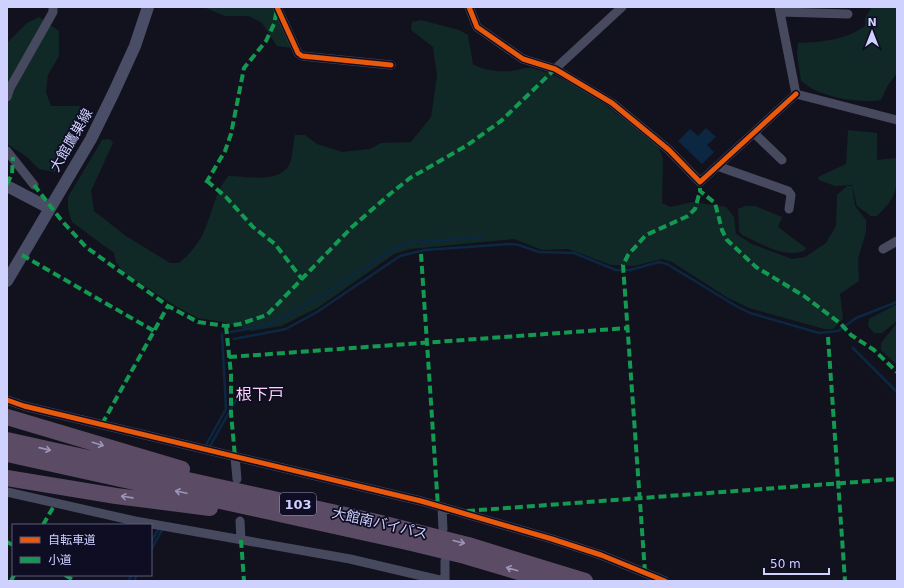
<svg xmlns="http://www.w3.org/2000/svg" width="904" height="588" font-family="'DejaVu Sans','Noto Sans JP',sans-serif">
	<style>
		.green { fill: #102826 }
		.water { fill: #0c2741 }
		.lines { fill: none; stroke-linecap: round; stroke-linejoin: round }
		.stream { stroke: #0c2741; stroke-width: 2.5 }
		.street { stroke: #47495f; stroke-width: 9 }
		.secondary { stroke: #494d65; stroke-width: 12 }
		.highway { stroke: #5c4b64; stroke-width: 16 }
		.quiet { stroke: #139951; stroke-width: 4; stroke-dasharray: 8 4; stroke-linecap: butt }
		.cycleway-casing { stroke: #0e0d23; stroke-width: 8 }
		.cycleway { stroke: #e8590c; stroke-width: 5 }
		.oneway { stroke: #9b95b9 }
		.labels { text-anchor: middle; dominant-baseline: central; stroke-width: 3.5; stroke-linejoin: round; paint-order: stroke }
		.shield { fill: #0e0d23; stroke: #9596bd; stroke-width: 1 }
		.shield-label { font-size: 13px; font-weight: bold; fill: #cfd1ff }
		.street-label { font-size: 14px; fill: #cfd1ff; stroke: #0e0d23 }
		.quarter-label { font-size: 16px; fill: #ffd1f6; stroke: #0e0d23 }
	</style>
	<rect width="100%" height="100%" fill="#12121e"/>
	<path class="green" d="M203,7H275L292,48L277,46L262,23L249,16H225Z
		M872,7H897V73L888,85L881,100C857,104 820,97 801,81L797,54L798,43C821,42 846,40 865,26V18Z
		M39,17L59,31V56L48,75L46,92L51,106H79L84,110L85,121L55,172L39,169L27,157L7,144V43L27,23Z
		M421,20L459,30L468,35L473,64C484,71 504,73 517,70C522,69 527,67 532,68C581,81 620,116 659,148L663,159L662,203L670,207L692,202L726,207L734,217L736,234L752,244L792,259L805,257L826,243L836,226L837,195L847,186H852L855,206L866,220V232L858,259L859,281L840,294L843,319L833,329H824L749,308L728,298L672,262L662,259L634,266L611,265L568,249L542,250L514,239L410,249L394,254L319,307L281,326L251,331L223,322L198,318L177,307L123,272L116,262L114,253L72,222L68,209V197L102,140L109,139L113,143L91,191L94,211L126,236L170,263H179C190,254 200,242 205,229C214,208 214,195 228,176C247,176 284,185 291,160C293,152 293,143 295,135H305L317,144L342,152L370,149L381,143L411,142L431,117L437,76L433,47L411,30L412,22Z
		M848,130L877,133V160L897,158C897,187 899,196 877,216H871L857,206L852,185L835,186L819,180L818,177L846,164Z
		M745,206H755L782,217L778,227L806,248L804,251C783,258 762,244 742,235L739,231L738,209Z
		M897,304V321L882,333H874L868,326L869,319Z
		M897,323V365L881,350V343Z"/>
	<path class="water" d="M706,128L716,137L707,145L714,152L702,164L678,141L690,129L698,136Z"/>
	<g class="lines">
		<path class="stream" d="M231,332L258,327L277,321L328,292L393,249L406,243L482,237
			M234,339L286,329L317,312L400,256L425,250L511,244L519,245L539,252L574,253L616,270H630L659,262L667,264L736,306L750,313L819,333L838,331L856,318L897,302
			M853,348L897,392
			M206,445L226,409L222,334
			M210,446L236,400
			M151,542L158,530
			M151,550L162,530
			M128,581L132,575
			M134,581L137,575"/>
		<path class="street" d="M277,7L298,53L302,56L391,65
			M469,7L477,27L523,59L555,69L612,103L669,150L700,182L796,94
			M779,7L796,94
			M780,12L848,14
			M555,69L622,7
			M796,94L897,120
			M7,97L10,88L53,12V7
			M754,133L782,160
			M7,151L34,185
			M717,166L788,191L791,195L789,209
			M883,249L897,241
			M7,400L24,406L421,501L552,539L601,555L665,581
			M235,457L237,479
			M7,492L135,521L350,559L444,581
			M442,508L443,529
			M240,521L241,540
			M445,561V581"/>
		<path class="secondary" d="M7,186L49,208
			M7,281L91,139L114,92L135,46L148,7"/>
		<path class="highway" d="M7,417L182,469
			M7,440L377,522L468,545L585,581
			M7,454L407,542L465,556L549,581
			M7,478L116,496L210,508"/>
		<path class="quiet" d="M207,181L226,197L253,227L275,244L302,279
			M206,183L225,151L231,134L244,68L266,41L274,24L277,9
			M7,184L12,174L13,157
			M34,185L62,221L86,247L168,306L198,322L226,326L240,324L267,315L352,227L390,194L410,178L466,146L501,121L555,69
			M700,188V191L715,203L722,230L727,240L756,267L804,296L841,324L851,335L874,350L897,372
			M421,254L438,507
			M22,255L154,331
			M226,326L231,374V413L235,457
			M828,337L845,581
			M229,357L628,328
			M102,424L168,306
			M467,511L897,479
			M43,525L55,504
			M241,540L244,581
			M7,542L13,545
			M645,572L623,265L628,255L646,235L688,216L695,209L700,191
			M65,575L75,581
			M11,581L14,575"/>
		<defs>
			<path id="cycleway" d="M277,7L298,53L302,56L391,65
				M469,7L477,27L523,59L555,69L612,103L669,150L700,182L796,94
				M7,400L24,406L421,501L552,539L601,555L665,581"/>
		</defs>
		<use href="#cycleway" class="cycleway-casing"/>
		<use href="#cycleway" class="cycleway"/>
	</g>
	<defs><path id="oneway-shaft" d="M-6 0H5M1.5-3L5.5 0L1.5 3" fill="none" stroke-width="1.6" stroke-linecap="round" stroke-linejoin="round"/></defs>
	<g class="oneway">
		<use href="#oneway-shaft" transform="translate(98 444) rotate(17)"/>
		<use href="#oneway-shaft" transform="translate(45 449) rotate(13)"/>
		<use href="#oneway-shaft" transform="translate(181 492) rotate(-168)"/>
		<use href="#oneway-shaft" transform="translate(127 497) rotate(-172)"/>
		<use href="#oneway-shaft" transform="translate(459 542) rotate(14)"/>
		<use href="#oneway-shaft" transform="translate(512 569) rotate(-164)"/>
	</g>
	<g class="labels">
		<rect class="shield" x="280" y="493" width="36" height="22" rx="3"/>
		<g class="shield-label">
			<text x="298" y="504">103</text>
		</g>
		<g class="street-label">
			<text transform="translate(71 140) rotate(-60)">大館鷹巣線</text>
			<text transform="translate(380 523) rotate(13)">大館南バイパス</text>
		</g>
		<g class="quarter-label">
			<text x="260" y="394">根下戸</text>
		</g>
	</g>
	<rect width="904" height="588" fill="none" stroke="#cfd1ff" stroke-width="16"/>
	<rect x="12" y="524" width="140" height="52" fill="#0e0d23" stroke="#5b5b7b"/>
	<rect x="20" y="537" width="20" height="6" fill="#e8590c" stroke="#5b5b7b"/>
	<text x="48" y="544" font-size="12" fill="#cfd1ff">自転車道</text>
	<rect x="20" y="557" width="20" height="6" fill="#139951" stroke="#5b5b7b"/>
	<text x="48" y="564" font-size="12" fill="#cfd1ff">小道</text>
	<g transform="translate(872 32)" stroke="#0e0d23" stroke-width="3" paint-order="stroke">
	<path d="M0-3L7 15L0 10L-7 15Z" fill="#cfd1ff"/>
	<text y="-6" font-size="11" font-weight="bold" text-anchor="middle" fill="#cfd1ff">N</text>
	</g>
	<path d="M764 568v6h65v-6" fill="none" stroke="#cfd1ff" stroke-width="2"/>
	<text x="770" y="568" font-size="12" fill="#cfd1ff" stroke="#0e0d23" stroke-width="3" paint-order="stroke">50 m</text>
</svg>
